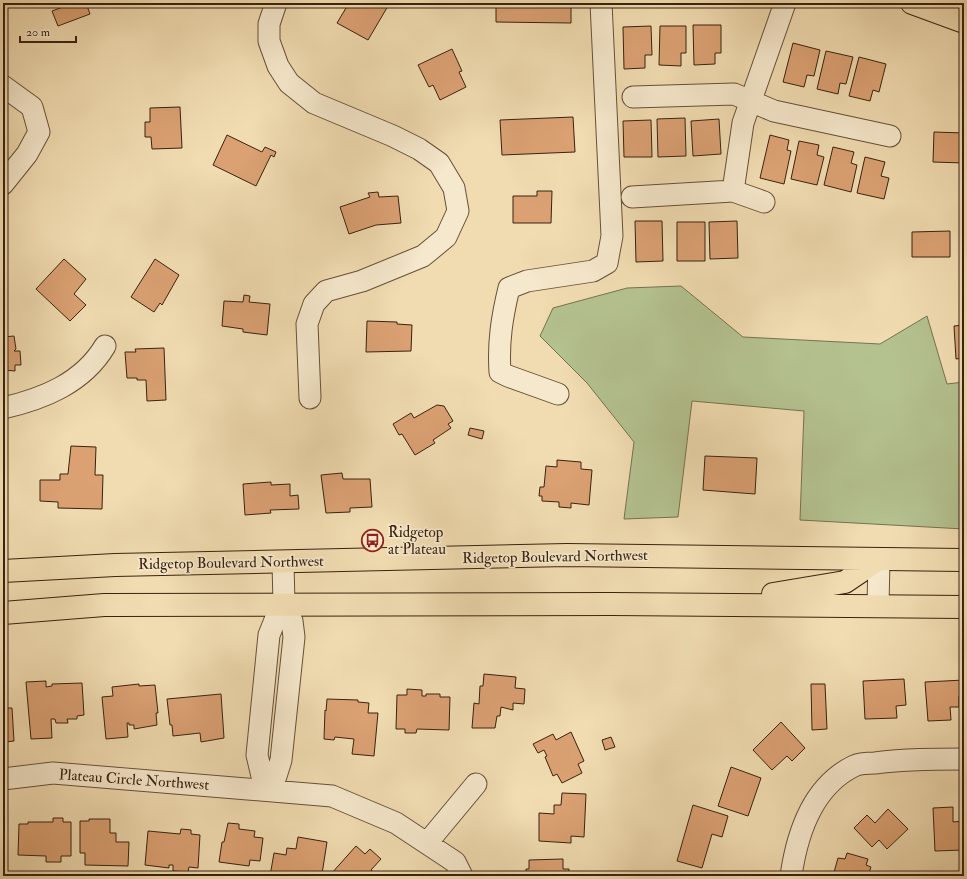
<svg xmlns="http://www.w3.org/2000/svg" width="967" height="879" font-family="'IM FELL Double Pica',serif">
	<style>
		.green { fill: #b4c290; stroke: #767250 }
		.building { fill: #dba173; stroke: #382210 }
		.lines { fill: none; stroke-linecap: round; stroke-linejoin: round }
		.minor-casing { stroke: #665038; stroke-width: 23 }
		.major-casing { stroke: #382210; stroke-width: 24 }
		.minor { stroke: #f6e8cc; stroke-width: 21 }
		.major { stroke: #f1dcb1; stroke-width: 22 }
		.labels { text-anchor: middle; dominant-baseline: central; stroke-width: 3.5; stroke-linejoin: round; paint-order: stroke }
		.poi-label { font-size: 15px; fill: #382210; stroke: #f6e8cc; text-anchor: start }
		.street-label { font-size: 15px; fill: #382210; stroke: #f6e8cc }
	</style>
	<rect width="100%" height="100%" fill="#f1dcb1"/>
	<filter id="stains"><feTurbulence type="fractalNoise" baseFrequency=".005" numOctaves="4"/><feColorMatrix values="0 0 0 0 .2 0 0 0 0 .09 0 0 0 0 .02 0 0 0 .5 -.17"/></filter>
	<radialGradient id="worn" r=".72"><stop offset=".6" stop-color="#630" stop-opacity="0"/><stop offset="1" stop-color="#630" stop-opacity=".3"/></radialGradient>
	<path class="green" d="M681,286L743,337L880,344L927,316L947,384L964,382V529L800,520L804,411L692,401L678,517L624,519L634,442L587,383L540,336L553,308L627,288Z"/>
	<path class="building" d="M74,3H86L90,14L58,26L52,11Z
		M349,3H383L388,6L368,40L337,23Z
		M496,3H571V23L496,22Z
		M693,25H721V53H715V64L694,65Z
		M651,26L652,55H645V68L624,69L623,27Z
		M660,26H686V53H681V66L659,65Z
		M793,43L820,50L814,76L807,75L804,87L783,82Z
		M452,49L462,71L459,72L466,87L440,100L433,85L429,87L418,65Z
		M826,51L853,57L846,84L840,83L838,94L817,89Z
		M859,57L886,64L879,92L873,90L870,101L849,96Z
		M180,107L182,148L152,149L151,137H145V122H150V108Z
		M573,117L575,152L502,155L500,120Z
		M685,118L686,156L658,157L657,119Z
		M719,119L721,154L693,156L691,121Z
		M651,120L652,157H624L623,121Z
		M934,132L964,133V163L933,162Z
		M227,135L262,152L265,147L276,152L274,157L271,155L256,186L213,165Z
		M770,135L789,140L787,150L791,151L784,184L760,178Z
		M799,141L819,145L817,155L824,157L817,185L791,179Z
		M833,147L854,152L851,163L857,165L851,192L824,185Z
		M865,157L885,162L881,176L889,178L884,199L857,193Z
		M537,191H552L551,223H513V196H537Z
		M378,192L379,197L398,196L401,223L376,225L349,234L340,207L370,197L368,193Z
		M635,221H662L663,261L636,262Z
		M737,221L738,258L710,259L709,222Z
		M677,222H705V261H677Z
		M950,231V257H912V232Z
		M64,259L86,279L74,294L86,305L70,321L36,289Z
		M155,259L179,275L162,305L160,303L154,312L131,297Z
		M244,295L250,296L249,302L270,304L267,335L243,332V329L222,326L224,301L243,302Z
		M367,321L397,322V324L412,325L411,351L366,352Z
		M964,325V358L956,359L954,326Z
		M14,336L16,349L14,351H20L21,365H15V371L3,370V337Z
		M164,348L166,400L147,401L146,380H137V378H127L125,352H136L135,349Z
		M437,405L444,406L453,421L448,424L451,428L433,440L435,443L415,455L402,434L399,435L393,424L411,413L414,418Z
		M470,428L484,431L482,439L468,435Z
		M71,446L96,447L95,475H103L102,509L58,508V502L40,501V480H60V474H68Z
		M705,456L757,458L755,494L703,490Z
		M557,460L581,462V469L592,470L589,505L571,503V508L559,507V502L542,501V496H539L540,487H544L546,466L557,467Z
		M342,473L343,479H370L372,507L350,508V512L326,513L321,475Z
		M271,482V485L290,484V496L298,495L299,509L270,510L271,513L245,515L243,484Z
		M484,674L516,677L515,688L525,689L524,704L513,703V710L501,707L500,716H497L495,728H472L474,703L479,704L480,686H483Z
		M904,679L906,705L896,706L897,718L865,719L863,681Z
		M964,680V695L959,696V707H950L951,720L928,721L925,682Z
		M46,681V687L52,686V684L82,683L84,715L77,716V719H67L68,723H56L55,719H51L52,738L31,739L26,682Z
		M139,684V686L155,685L158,713H156L157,725L134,729V725H129V723H127L128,737L106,739L102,697L113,696L112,687Z
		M811,684H825L827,729L812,730Z
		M407,689L422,690V696H426V694H440V697H450L449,730L417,729L416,733H405V729H396L397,695H407Z
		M221,694L224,738L201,742L200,733L173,736L172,725H170L167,699Z
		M327,699L358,700V702L369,703L368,713H378L374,756L352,754L354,739L335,737L334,740L324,739L325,710L326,711Z
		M3,705L4,708H12L14,741L5,742V746H3Z
		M781,722L805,748L792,761L787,756L772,770L753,750Z
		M571,732L584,761L578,764L582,773L562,783L557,774L553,776L545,757L547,756L544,750L538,753L533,744L553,734L556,740Z
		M611,737L615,747L605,750L602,740Z
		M731,767L761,778L748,816L718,806Z
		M562,793L586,794L584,837L571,836V843L539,841V813L554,814V805H561Z
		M693,805L728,816L722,837L712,834L702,868L677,861Z
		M953,807V822L964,821V850L935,851L933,808Z
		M888,809L908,829L887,849L879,840L872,847L854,828L867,815L875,823Z
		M53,818H63V822H71V856H61V862H46V856L18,855L19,824H28V822H53Z
		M89,819H110V833H116V842H129L128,866L85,865V853H80V821H89Z
		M228,823L239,824V829L255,831L254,837L263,838L260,861L250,860L249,866L219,862L222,842H224Z
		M3,829H6V851H3Z
		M181,829L191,830V834L200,835L198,868L189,867L188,872L173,871V865H169V868L145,865L148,831L180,834Z
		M298,837L327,842L322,874L314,873L313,876H270L274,853L286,855L287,848L296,849Z
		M356,846L365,854L370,849L381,859L371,870L378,876H332L331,874Z
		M847,853L868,859L866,865L871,867L868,876H833L838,858L845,859Z
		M563,859V869H569V876H526V869H529V860Z"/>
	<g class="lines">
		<defs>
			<path id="minor" d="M276,3L269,24V41L278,66L289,83L314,103L393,136L419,149L439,163L454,188L458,211L446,237L423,256L362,281L326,291L314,304L307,324L310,398
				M3,86L32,107L39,132L27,154L3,184
				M633,97L734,94L774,111L890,136
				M733,191L743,123L785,3
				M632,197L733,191L764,202
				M558,394L508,376L500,372C498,342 502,317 509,288L527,281L593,271L607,263L612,236L601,3
				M3,408C43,399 83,383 105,346
				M878,606L879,559
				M3,779L53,773L332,796L396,823L455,862L462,876
				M265,789L276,776L281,760L294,637L292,621L284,605L283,562
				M265,789L257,755L269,635L275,620L284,605
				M427,843L476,784
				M791,876C797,834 813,786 854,766C860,763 869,763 875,763C905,759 934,759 964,759"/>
			<path id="major" d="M912,3L964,22
				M3,571L115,565L567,555L964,560
				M773,594L845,582L879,559
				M3,613L104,605L612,604L964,607"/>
		</defs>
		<use href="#minor" class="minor-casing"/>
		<use href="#major" class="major-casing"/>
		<use href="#minor" class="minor"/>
		<use href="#major" class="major"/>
	</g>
	<defs>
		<symbol id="bus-ring" viewBox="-11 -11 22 22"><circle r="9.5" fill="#f6e8cc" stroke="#8f2418" stroke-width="1.5"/><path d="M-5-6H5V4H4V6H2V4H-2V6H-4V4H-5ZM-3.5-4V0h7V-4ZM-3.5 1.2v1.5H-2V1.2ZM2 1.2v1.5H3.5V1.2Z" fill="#8f2418"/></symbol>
	</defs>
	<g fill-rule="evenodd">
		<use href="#bus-ring" x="360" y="528" width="25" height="25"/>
	</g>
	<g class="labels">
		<g class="poi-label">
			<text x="388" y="532">Ridgetop<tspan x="388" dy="17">at Plateau</tspan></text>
		</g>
		<g class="street-label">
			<text transform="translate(555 557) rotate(-1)">Ridgetop Boulevard Northwest</text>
			<text transform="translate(231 563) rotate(-1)">Ridgetop Boulevard Northwest</text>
			<text transform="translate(134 780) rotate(4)">Plateau Circle Northwest</text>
		</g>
	</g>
	<rect width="967" height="879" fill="none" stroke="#f1dcb1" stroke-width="16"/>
	<rect x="4" y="4" width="959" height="871" fill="none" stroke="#382210" stroke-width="2"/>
	<rect x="8" y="8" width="951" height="863" fill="none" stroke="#382210"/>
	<path d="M20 36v6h56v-6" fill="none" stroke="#382210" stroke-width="2"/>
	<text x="26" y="36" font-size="12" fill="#382210" stroke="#f6e8cc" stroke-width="3" paint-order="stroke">20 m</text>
	<rect width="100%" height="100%" filter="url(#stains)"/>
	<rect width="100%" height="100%" fill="url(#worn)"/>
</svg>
